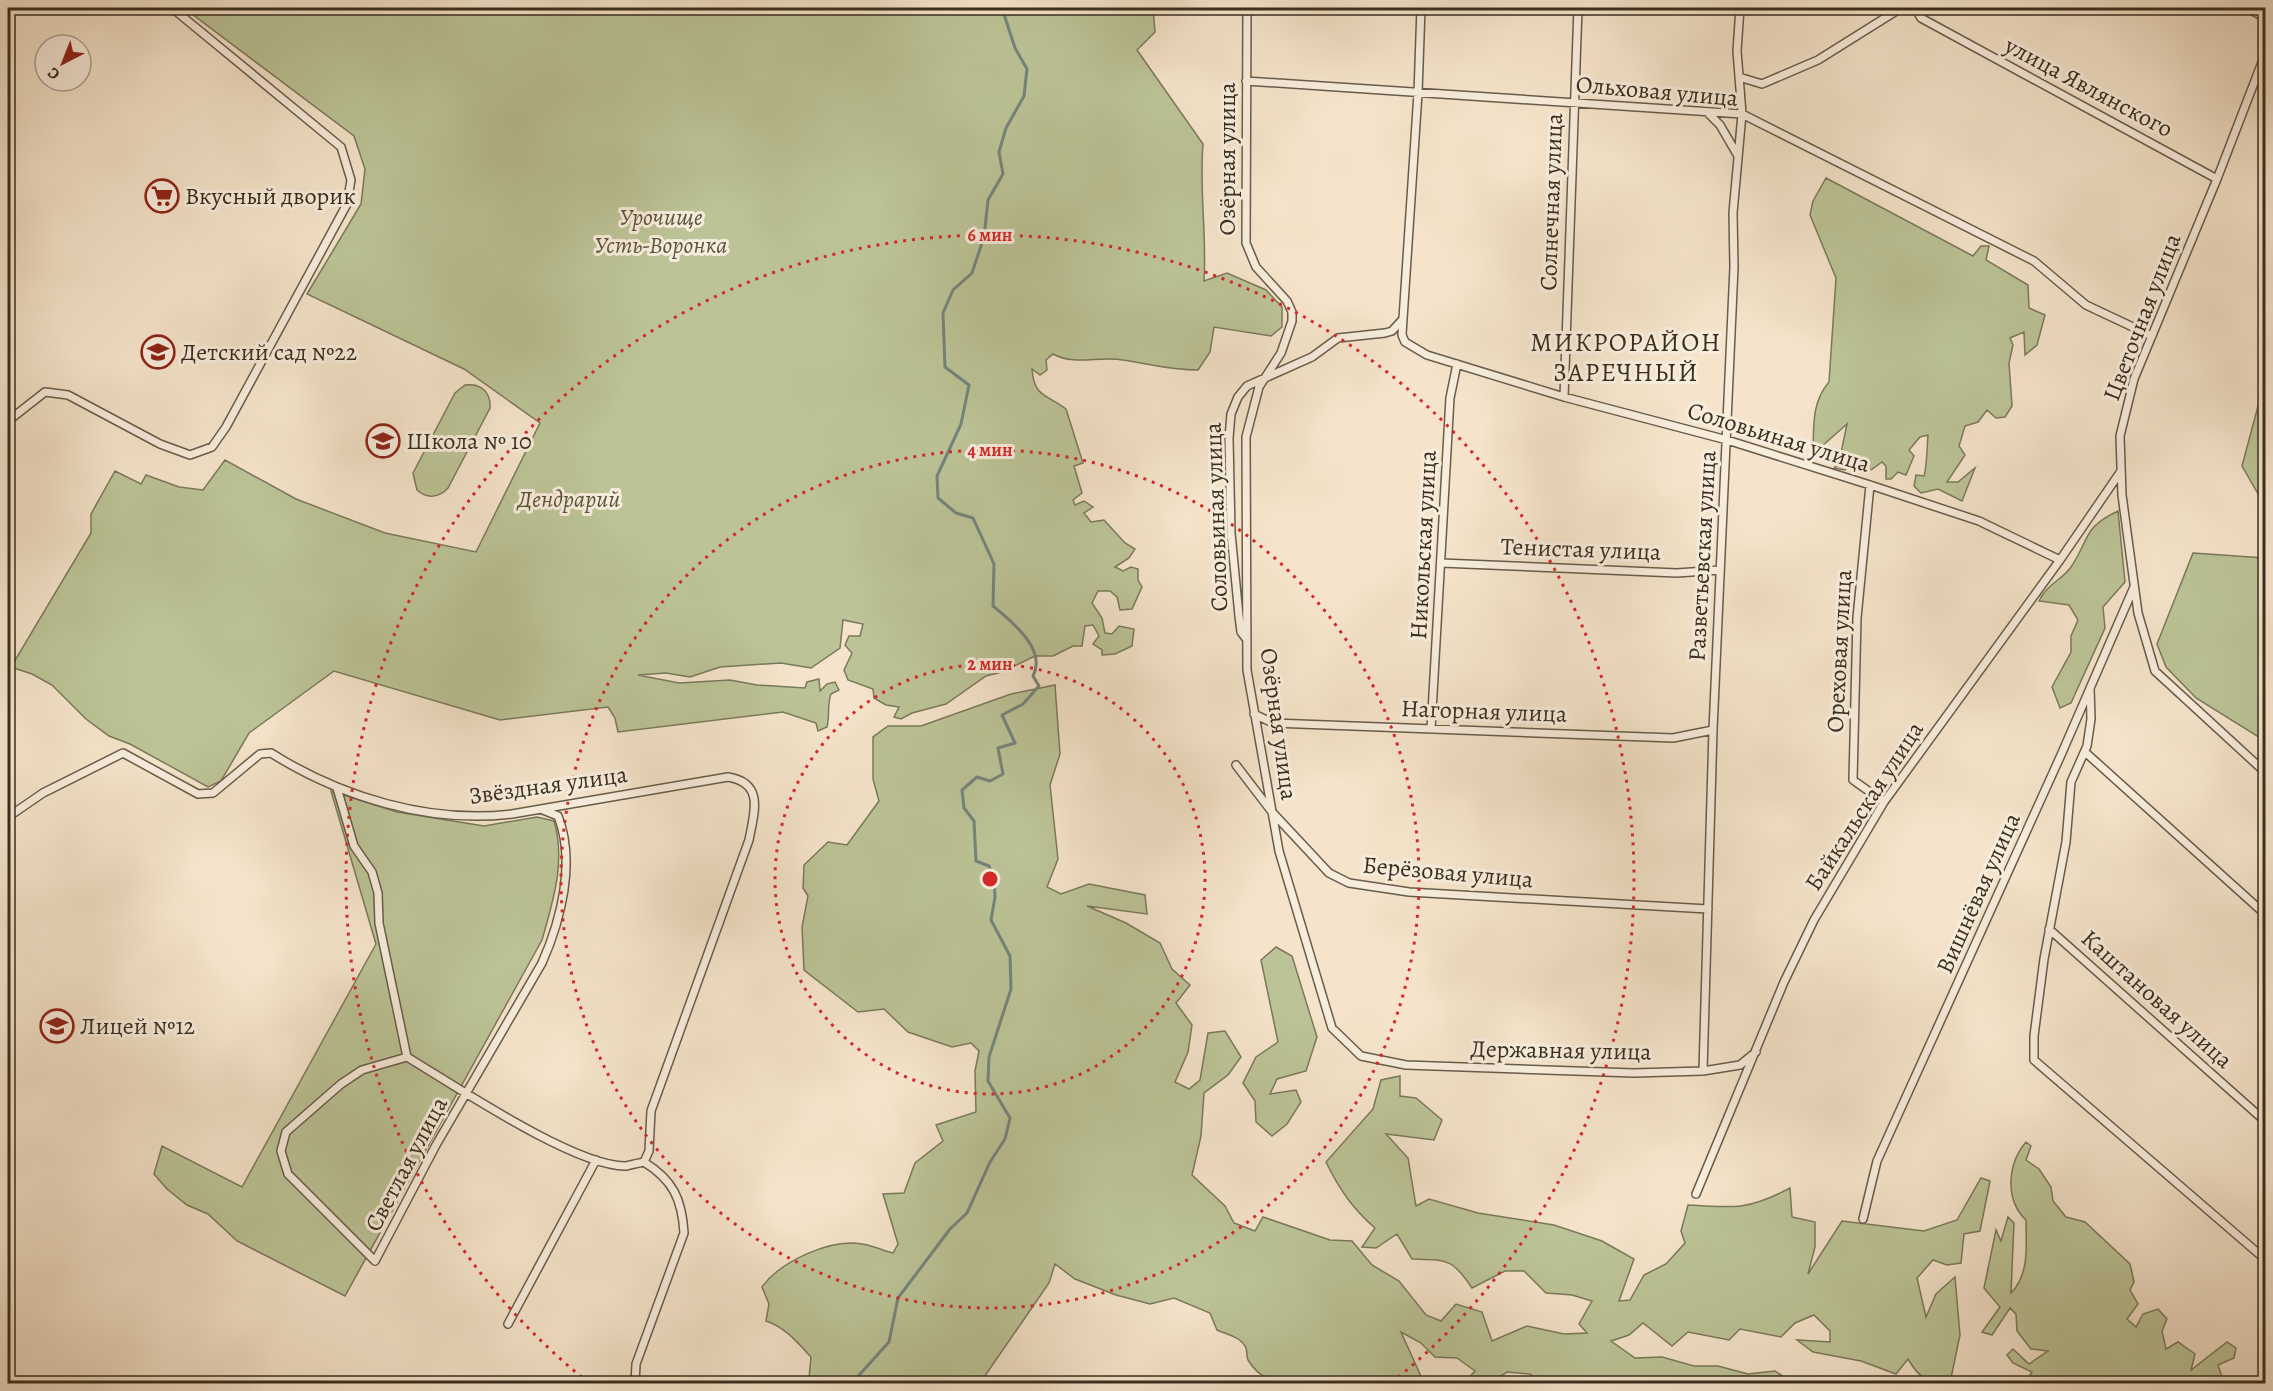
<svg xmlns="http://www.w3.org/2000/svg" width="2273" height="1391" font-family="Alegreya,serif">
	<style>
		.green { fill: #bcc497; stroke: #7a795b; stroke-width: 1.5 }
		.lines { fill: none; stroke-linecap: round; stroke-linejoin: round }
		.stream { stroke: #75847e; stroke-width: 3 }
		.minor-casing { stroke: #685c4a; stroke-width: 10 }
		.minor { stroke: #f8eddd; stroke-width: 7 }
		.ring { fill: none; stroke: #d62828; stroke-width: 3; stroke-dasharray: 3 6 }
		.labels { text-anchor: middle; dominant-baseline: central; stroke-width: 6; stroke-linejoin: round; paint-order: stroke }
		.street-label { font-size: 24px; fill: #392e1f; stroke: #f8eddd }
		.poi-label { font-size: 24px; fill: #392e1f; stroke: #f8eddd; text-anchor: start }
		.park-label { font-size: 24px; font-style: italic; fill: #5a543d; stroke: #f8eddd }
		.neighbourhood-label { font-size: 26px; letter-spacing: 1.5px; fill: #392e1f; stroke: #f8eddd }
		.centre { fill: #d62828; stroke: #f8eddd; stroke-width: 3 }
		.ring-label { font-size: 18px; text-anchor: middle; font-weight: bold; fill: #d62828; stroke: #f8eddd; stroke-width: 6; stroke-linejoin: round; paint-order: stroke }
	</style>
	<rect width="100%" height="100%" fill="#f5e4cb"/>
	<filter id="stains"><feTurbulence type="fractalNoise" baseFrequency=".00333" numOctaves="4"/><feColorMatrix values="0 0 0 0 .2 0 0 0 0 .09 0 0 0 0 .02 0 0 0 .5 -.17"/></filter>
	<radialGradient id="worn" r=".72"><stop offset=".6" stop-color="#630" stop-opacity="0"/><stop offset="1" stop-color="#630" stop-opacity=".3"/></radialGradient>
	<path class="green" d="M184,8H1153L1155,32L1137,50L1203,144C1199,190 1207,235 1204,281L1227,273L1266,290L1282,307V327L1271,336L1214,327L1210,352L1198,370C1168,370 1151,364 1123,360C1098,356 1075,366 1053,354L1046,360L1047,370L1040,375L1032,369C1034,397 1046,394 1066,409L1083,463L1074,466L1082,493L1073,500L1075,505L1084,501L1093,507L1084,513L1091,522L1104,520L1125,543L1135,549L1129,558L1115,567L1123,571L1131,567L1138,569V580L1142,587L1132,609L1120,610L1117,597L1110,591H1098L1092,603L1102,618L1105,633L1112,634L1119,626L1134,629L1132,646L1115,654L1102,655V650L1093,644L1099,636L1093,625L1085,626L1082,646H1073L1053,656H1035L1002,672L986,676L946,704L912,713L901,719L894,717L899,707L886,705L874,698L873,689L848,680L844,670L852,653L845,645L849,636H860L863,624L843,620L840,648L811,668L781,663L720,667L690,677L666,673L638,675L679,683L730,680L757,685L805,688L807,682L819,679L820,691L827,684L835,682L839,690L831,694C827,704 830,715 827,727L818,731L816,723L783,712L618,732L615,718L608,707L500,720L334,671L249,733L221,781L208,787L130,744L109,736L86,719L52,685L32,674L11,667L91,533V514L115,471L141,484L146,475L179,487L203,490L225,460L296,499L385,533L476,552L540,423L464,369L307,294L361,204L365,169L354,136Z
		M1826,178L1973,256L1981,246H1989L1986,260L2028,285L2029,308L2045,315L2037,345L2025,355L2024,332L2010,338L2013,345L2009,363L2012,406L2005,417L1996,418L1987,410L1978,422L1965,426L1959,446L1965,455L1947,482H1958L1975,468L1962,501L1938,489L1921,493L1914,486L1916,475L1924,476C1927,466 1927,446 1928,435L1920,437L1909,450L1914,456L1906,475L1898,472L1891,479H1886V466L1882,462L1871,470L1854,462L1845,470L1834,468L1840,463L1826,457L1841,453L1847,424L1813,454C1814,427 1811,403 1829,382L1836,278L1810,215L1813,201Z
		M2265,380L2266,506H2265L2242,466Z
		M465,385C481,383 491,392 490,408L448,488C439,498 427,499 417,490L413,473L455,393Z
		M2118,511L2125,582L2103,607L2105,628L2071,703L2060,708L2052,687L2071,652V636L2078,620L2069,605L2039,601C2046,585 2062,580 2071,567C2090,539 2082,528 2118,511Z
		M2193,553L2265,558V741L2196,698L2166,667L2157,644Z
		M1055,685L1060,754L1050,785L1058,859L1047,887L1061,894L1089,884L1145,895L1147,914L1087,906L1126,923L1160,943L1172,969L1190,985L1176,1003L1192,1025L1188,1052L1175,1082L1189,1089L1200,1080L1208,1033L1225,1031L1241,1057L1228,1075L1204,1093L1201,1136L1192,1175L1225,1206L1234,1223L1255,1231L1263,1217L1330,1240L1352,1241L1372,1265L1399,1281L1426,1315L1441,1321L1456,1304L1482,1312L1492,1341L1527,1326L1564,1334L1587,1333L1579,1324L1592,1301L1572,1295L1546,1293L1524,1271H1505L1472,1288C1452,1258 1447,1260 1412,1259L1397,1234L1376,1248L1362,1247L1375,1228C1353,1209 1339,1189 1326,1162L1373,1109L1381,1080L1400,1076V1096L1416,1098L1442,1120L1434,1140L1386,1134L1408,1158L1416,1206L1429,1199L1478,1213L1554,1225L1602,1241L1634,1259L1619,1301L1630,1300L1644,1275L1666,1264L1685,1243L1681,1231L1688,1205C1733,1208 1749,1210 1790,1188L1792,1217L1815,1222V1247L1808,1274L1842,1221L1924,1231L1957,1220L1981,1178L1990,1181L1980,1231L1964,1234L1961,1263L1947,1265L1933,1260L1917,1278L1926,1317L1936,1294L1955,1277L1960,1335L1950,1383C1928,1384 1919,1378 1908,1359L1896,1374L1861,1361L1813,1352L1797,1340L1830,1342V1331L1814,1315L1795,1323L1781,1337L1740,1329L1729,1340L1688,1332L1672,1346L1643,1323L1629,1335L1611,1341L1635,1358L1662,1357L1694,1366H1718L1748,1374L1775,1371L1793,1383L1542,1384L1530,1374L1507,1372L1490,1383H1464L1475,1371L1457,1358L1435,1357L1421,1343L1401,1332L1424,1383H1427H1330L1328,1378C1300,1387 1265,1389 1248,1360C1246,1356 1248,1350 1245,1346C1240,1337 1226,1334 1217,1330L1210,1313L1174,1298L1150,1304L1116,1295L1075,1279L1055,1264L1049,1283L980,1383H812L809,1378L811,1357C798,1343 785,1327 766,1321L769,1304L762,1287C780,1262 830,1238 862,1244C872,1245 883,1251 893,1253L898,1244L883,1194L904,1193L915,1163L943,1141L936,1125L976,1112L975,1071L979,1051L971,1043L952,1047L908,1032L884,1009L858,1012L804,970L802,927L808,896L803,888L804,865L828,842L847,845L879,801L873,779V737L888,726H921L1011,694Z
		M331,791L397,812L484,826L537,817L554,821C566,861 553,901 542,940L345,1296L237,1241L208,1214L187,1205L167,1189L154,1174L162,1146L242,1187L376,944Z
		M1276,947L1292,956L1317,1037L1306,1071L1277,1079L1270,1094L1296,1090L1301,1102L1287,1124L1272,1136L1256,1122L1255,1101L1243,1083L1256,1057L1278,1042L1261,960Z
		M2026,1142L2031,1146L2026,1160L2039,1169L2051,1187L2053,1201L2066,1217L2085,1222L2130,1264L2134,1282L2130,1290L2138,1304L2127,1319L2136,1327L2143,1314L2158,1309L2167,1319L2162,1331L2166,1349L2178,1342L2195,1354L2191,1370L2227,1342L2236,1348L2234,1358L2218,1365L2224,1383H2025L2032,1372L2013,1363L2007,1355L2013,1349L2029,1364L2048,1351L2031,1349L2017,1331L2016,1314L2010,1308L1992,1335L1982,1332L2000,1307L1984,1288L1996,1230L2001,1241L2008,1217L2014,1223L2011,1293C2030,1274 2026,1244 2026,1220C2004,1199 2008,1163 2026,1142Z"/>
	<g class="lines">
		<path class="stream" d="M851,1384L889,1342L898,1298L950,1229L967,1213L990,1162L1005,1139L1010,1118L988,1081L989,1057L1011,989L1010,956L991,920L995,897L994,878L989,866L976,861L974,821L964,808L962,790L977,777L990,781L1003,774L998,748L1015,743L1002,715L1023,704L1039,686L1033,676C1047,649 1012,622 993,606L994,564L973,518L956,513L938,498L937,476L961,424L969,385L945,367L943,313L953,290L972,273L984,237L988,200L1003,174L999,152L1006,128L1024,96L1027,69L1015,48L1002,8"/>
		<defs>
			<path id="minor" d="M1247,8L1246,243L1256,267L1287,301L1292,312V321L1281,353L1259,387L1246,437L1247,670L1279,851L1332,1028L1361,1056L1406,1065L1634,1073L1703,1071L1740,1065L1756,1052
				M1915,8L1921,18L2217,179
				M2247,8L2266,18
				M2266,52L2217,179L2134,379L2120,436L2122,495L2138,613L2155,671L2266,773
				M1739,77L1762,84L1818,60L1901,8
				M1246,81L1742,114L2034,261L2086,305L2152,336
				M1709,114L1720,125L1738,156
				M1403,319L1418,93L1421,8
				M1564,397L1578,8
				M8,421L45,392L68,395L160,444L190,455L212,447L226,427L347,204L351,180L341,147L172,8
				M1870,485L1857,618L1853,780L1884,802
				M1441,563L1677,573L1720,570
				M1247,640L1241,632L1239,616L1231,533L1229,438L1231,414L1238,397L1247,386L1312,357L1338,338L1385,333L1392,331L1403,319L1402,335L1405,342L1427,355L1564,397L1727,440L1870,485L1979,521L2060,560
				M2090,688L2091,719L2087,746L2071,782L2066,842L2044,959L2034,1036V1060L2266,1260
				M1254,714L1273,723L1673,738L1713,730
				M1431,729L1450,398L1457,364
				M2085,752L2266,915
				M1236,765L1272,812L1329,873L1349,883L1409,892L1708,909
				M337,788L354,846L372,872L378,893L379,923L407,1057C454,1085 575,1167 626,1166C631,1165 638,1163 644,1162C673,1180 682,1199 684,1233L636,1364L635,1384
				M8,817L43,793L123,753L198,794L213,793L260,754L271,753C341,797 429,824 512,814L728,777C765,783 754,813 749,840L651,1111L649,1151L644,1162
				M2049,929L2266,1122
				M407,1057L362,1070L341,1084L286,1132L281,1151L288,1174L375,1261L436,1145L542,963C561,920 576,862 558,816L543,810
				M1703,1071L1713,730L1734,267L1733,213L1742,114L1737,51L1740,8
				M1696,1194L1784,982L1814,920L1884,802L2060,560L2121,471
				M1863,1219L1877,1161L2061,755L2134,587
				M508,1324L596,1160"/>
		</defs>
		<use href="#minor" class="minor-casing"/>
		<use href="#minor" class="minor"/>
	</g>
	<g class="ring">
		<circle cx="990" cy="879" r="215"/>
		<circle cx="990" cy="879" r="429"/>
		<path d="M589 1383A644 644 0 1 1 1391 1383"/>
	</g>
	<defs>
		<symbol id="supermarket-ring" viewBox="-11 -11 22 22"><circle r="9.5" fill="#f8eddd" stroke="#8f2418" stroke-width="1.5"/><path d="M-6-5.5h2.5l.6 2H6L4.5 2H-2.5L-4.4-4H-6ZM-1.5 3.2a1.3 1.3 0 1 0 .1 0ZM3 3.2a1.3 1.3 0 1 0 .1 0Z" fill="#8f2418"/></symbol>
		<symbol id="school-ring" viewBox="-11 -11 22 22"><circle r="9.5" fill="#f8eddd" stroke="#8f2418" stroke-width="1.5"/><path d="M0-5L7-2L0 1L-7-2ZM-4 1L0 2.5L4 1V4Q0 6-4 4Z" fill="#8f2418"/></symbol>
	</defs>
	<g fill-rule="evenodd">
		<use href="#supermarket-ring" x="143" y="177" width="38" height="38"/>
		<use href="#school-ring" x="139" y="333" width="38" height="38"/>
		<use href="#school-ring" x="364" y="422" width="38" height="38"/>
		<use href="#school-ring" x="38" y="1007" width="38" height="38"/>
	</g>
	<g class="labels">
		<g class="street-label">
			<text transform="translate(2089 87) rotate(28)">улица Являнского</text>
			<text transform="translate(1657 91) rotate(5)">Ольховая улица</text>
			<text transform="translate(1227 159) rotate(-90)">Озёрная улица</text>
			<text transform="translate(1551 202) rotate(-88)">Солнечная улица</text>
			<text transform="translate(2142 317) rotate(-69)">Цветочная улица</text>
			<text transform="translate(1779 437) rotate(17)">Соловьиная улица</text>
			<text transform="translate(1216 517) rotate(-92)">Соловьиная улица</text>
			<text transform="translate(1423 545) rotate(-87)">Никольская улица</text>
			<text transform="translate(1581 549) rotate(2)">Тенистая улица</text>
			<text transform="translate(1702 556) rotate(-87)">Разветьевская улица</text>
			<text transform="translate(1839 651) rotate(-87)">Ореховая улица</text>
			<text transform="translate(1484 711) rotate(2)">Нагорная улица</text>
			<text transform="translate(1279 724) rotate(82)">Озёрная улица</text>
			<text transform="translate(548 785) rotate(-8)">Звёздная улица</text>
			<text transform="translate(1864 806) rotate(-57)">Байкальская улица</text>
			<text transform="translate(1448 872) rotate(5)">Берёзовая улица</text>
			<text transform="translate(1978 893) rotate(-66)">Вишнёвая улица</text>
			<text transform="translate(2157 999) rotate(42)">Каштановая улица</text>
			<text transform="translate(1561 1050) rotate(1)">Державная улица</text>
			<text transform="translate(406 1164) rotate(-62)">Светлая улица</text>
		</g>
		<g class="poi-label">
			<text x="185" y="196">Вкусный дворик</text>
			<text x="181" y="352">Детский сад №22</text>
			<text x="406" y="441">Школа № 10</text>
			<text x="80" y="1026">Лицей №12</text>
		</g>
		<g class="park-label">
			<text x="661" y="217">Урочище<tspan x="661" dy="28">Усть-Воронка</tspan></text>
			<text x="569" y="499">Дендрарий</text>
		</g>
		<g class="neighbourhood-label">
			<text x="1626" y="342">МИКРОРАЙОН<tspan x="1626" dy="30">ЗАРЕЧНЫЙ</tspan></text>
		</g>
	</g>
	<circle cx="990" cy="879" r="9" class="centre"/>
	<g class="ring-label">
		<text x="990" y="241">6 мин</text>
		<text x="990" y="456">4 мин</text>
		<text x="990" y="670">2 мин</text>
	</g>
	<rect width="2273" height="1391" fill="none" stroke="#f5e4cb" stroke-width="30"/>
	<rect x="9" y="9" width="2255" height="1373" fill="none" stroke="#392e1f" stroke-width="3"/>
	<rect x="15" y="15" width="2243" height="1361" fill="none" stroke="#392e1f" stroke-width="1.5"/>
	<g transform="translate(63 63) rotate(222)"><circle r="28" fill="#f8eddd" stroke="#aca191" stroke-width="1.5"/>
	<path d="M0-4.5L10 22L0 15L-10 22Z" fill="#8f2418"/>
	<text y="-9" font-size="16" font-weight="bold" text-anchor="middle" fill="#392e1f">С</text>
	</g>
	<rect width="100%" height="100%" filter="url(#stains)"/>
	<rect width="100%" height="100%" fill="url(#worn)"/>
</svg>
